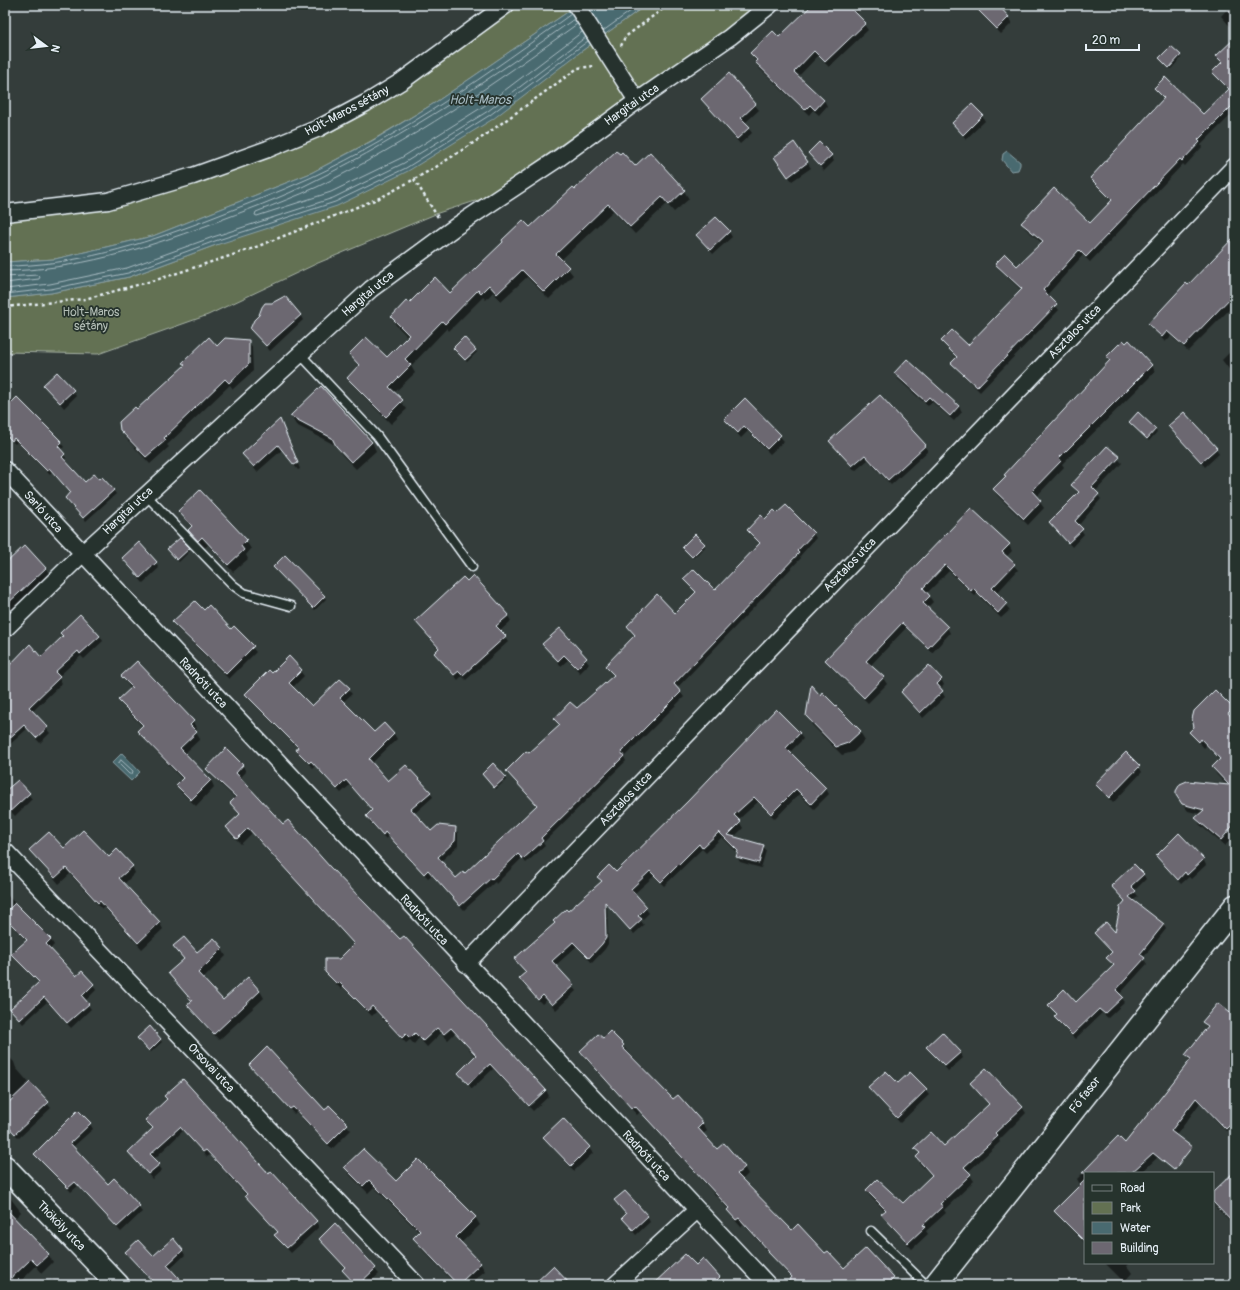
<svg xmlns="http://www.w3.org/2000/svg" width="1240" height="1290" font-family="Pangolin,sans-serif">
	<style>
		.green { fill: #637152; stroke: #a6b1a5 }
		.water { fill: #496a70; stroke: #89a0a6 }
		.shadow { fill: #0007 }
		.lines { fill: none; stroke-linecap: round; stroke-linejoin: round }
		.shore { stroke: #a8bbc2; stroke-width: 1 }
		.building { fill: #6c6771; stroke: #e8f1f8 }
		.lane-casing { stroke: #e8f1f8; stroke-width: 11 }
		.street-casing { stroke: #e8f1f8; stroke-width: 19 }
		.secondary-casing { stroke: #e8f1f8; stroke-width: 25 }
		.path { stroke: #e8f1f8; stroke-width: 2.5; stroke-dasharray: 3 3; stroke-linecap: butt }
		.lane { stroke: #26332d; stroke-width: 8 }
		.street { stroke: #26332d; stroke-width: 16 }
		.secondary { stroke: #26332d; stroke-width: 22 }
		.labels { text-anchor: middle; dominant-baseline: central; stroke-width: 3.5; stroke-linejoin: round; paint-order: stroke }
		.street-label { font-size: 12px; fill: #e8f1f8; stroke: #26332d }
		.park-label { font-size: 12px; fill: #b3beb6; stroke: #26332d }
		.water-label { font-size: 13px; font-style: italic; fill: #a8bbc2; stroke: #26332d }
	</style>
	<rect width="100%" height="100%" fill="#343d3b"/>
	<filter id="ink" filterUnits="userSpaceOnUse"><feTurbulence type="fractalNoise" baseFrequency=".025" numOctaves="2"/><feDisplacementMap in="SourceGraphic" scale="8" xChannelSelector="R" yChannelSelector="G"/><feConvolveMatrix kernelMatrix="1 2 1 2 8 2 1 2 1" color-interpolation-filters="sRGB"/></filter>
	<g filter="url(#ink)">
		<path class="green" d="M506,5H578L433,104L371,141L311,173L153,236L55,259L5,262V213L108,201L319,128Z
			M646,5H757L748,14L485,198L438,213L318,263L208,315L98,354L5,352V298L51,293L129,277L216,245L583,50Z"/>
		<path class="water" d="M578,5H646L583,50L493,119L408,171L337,206L216,245L129,277L51,293L5,298V262L55,259L153,236L311,173L372,141L433,104Z
			M1007,151L1020,162V165L1018,170L1011,171L1002,160L1003,154Z
			M122,753L140,772L131,781L112,763Z"/>
		<path class="shadow" d="M815,5H865L856,14L868,30L829,67L818,56L798,77L824,100L827,106L819,115L813,110L809,115L759,68L752,54L779,38Z
			M975,5H996L1012,23L1001,34L978,11Z
			M1231,5H1235V32L1221,16Z
			M1235,52V111L1201,145L1202,147L1185,166L1183,164L1090,262L1083,255L1047,295L1059,310L980,392L956,368L953,363L957,358L942,341L968,347L1022,291L999,269L996,264L1017,267L1042,243L1025,228L1022,223L1090,225L1112,201L1091,179L1164,99L1155,88L1204,115L1229,90L1214,72L1223,64L1218,56Z
			M1180,56L1181,58L1171,69L1160,58Z
			M729,75L759,110L745,123L752,133L740,144L702,99Z
			M982,116L985,121L966,139L953,123Z
			M794,143L811,168L792,181L778,163Z
			M650,153L684,191L689,199L674,212L667,204L635,234L613,211L561,260L573,275L549,299L527,277L501,301L493,292L486,300L483,297L449,331L447,328L411,366L415,373L394,393L407,409L391,424L353,385L348,378L359,367L350,354L387,359L408,337L396,325L392,317L409,304L450,294L575,191L635,167Z
			M809,153L831,156L834,161L824,171Z
			M729,232L732,237L713,254L697,235Z
			M1235,237V304L1188,351L1171,336L1165,342L1149,324Z
			M300,315L303,320L270,351L251,329Z
			M248,341L252,347L253,371L233,389L230,385L167,445L169,447L150,464L125,437L121,430L137,411L185,366L184,363L217,348Z
			M1235,347V377L1222,360Z
			M454,348L475,350L477,352L467,362Z
			M1108,357L1152,365L1155,372L1062,464L1064,467L1036,497L1044,508L1028,525L998,496L994,490L1006,477L1005,475L1110,361Z
			M907,360L959,406L962,412L954,421L932,402L928,406L898,379L895,373Z
			M45,385L73,391L76,396L64,408Z
			M5,393L61,443L64,447L60,450L66,458L64,461L84,483L113,490L116,494L86,521L66,498L71,493L52,472L50,475L17,442L15,444L5,435Z
			M745,399L784,441L770,454L748,431L741,438L725,419Z
			M1138,413L1157,432L1149,441L1130,422Z
			M291,416L372,442L376,451L356,469L342,455L337,446L296,425Z
			M283,426L300,469L298,470L282,450L257,472L243,454Z
			M1170,426L1216,448L1219,454L1205,467Z
			M831,441L925,445L928,451L891,485L868,460L855,471Z
			M1107,447L1122,463L1095,492L1101,499L1078,526L1084,534L1072,547L1050,522L1079,494L1072,486Z
			M200,491L246,541L251,549L246,555L248,559L233,572L208,545L203,549L194,539L189,531L192,528L179,511Z
			M971,510L1009,545L1012,551L1006,557L1018,570L996,594L1010,610L1001,618L977,594L975,596L949,571L927,593L933,602L927,608L947,627L950,633L932,653L906,628L870,666L883,678L887,684L868,703L830,666L826,660Z
			M5,516L8,522L5,525Z
			M765,521L813,533L816,538L800,556L801,558L677,688L684,697L624,757L626,761L543,843L545,846L526,863L522,858L496,884L495,882L464,910L432,875L428,878L389,837L386,839L370,822L367,817L373,811L350,785L341,793L315,766L313,768L300,755L297,750L298,748L249,699L246,695L272,674L289,658L304,676L293,687L312,707L340,680L352,694L343,702L374,734H394L397,739L372,763L388,783L430,792L433,797L414,814L431,832L455,827L458,833V846L440,862L456,880L464,876L537,806L507,771L529,754L560,726L555,719L577,709L614,676L606,667L636,636L628,626L675,614L696,593L685,580L715,592L760,544L748,531Z
			M180,539L190,551L179,562L170,552Z
			M139,544L159,568L143,583L123,558Z
			M704,544L705,547L693,558L684,549Z
			M5,556L10,561L46,568L49,575L5,617Z
			M285,556L326,599L315,610L275,569Z
			M204,612L231,630L234,628L256,652L229,679L177,628L173,623Z
			M508,616L511,621L500,631L508,642L466,680L462,676L458,680L439,658L436,653L439,650L416,622Z
			M560,629L589,664L580,673L568,660L561,666L543,644Z
			M61,633L100,636L103,641L84,659L81,656L58,677L62,683L32,712L50,733L40,743L27,729L5,749V670L41,658L63,638Z
			M137,662L193,722L197,729L195,731L200,739L184,754L211,780L214,787L196,806L181,792L177,785L183,780L143,738L139,731L143,727L124,707L120,700L131,689L122,676Z
			M941,679L944,685L940,689L945,697L923,718L902,693Z
			M1215,691L1235,711V834L1225,846L1200,825L1196,818L1200,814L1188,811L1181,802L1228,786L1217,775L1213,768L1220,760L1206,746L1204,748L1190,732L1195,727Z
			M820,696L860,732L865,740L853,752L842,755L812,725L807,716Z
			M800,733L803,739L789,753L826,789L829,794L814,809L799,794L775,819L758,802L738,820L743,828L734,837L763,846L766,851L761,868L740,862L737,857L738,853L722,837L706,853L702,849L664,886L654,876L634,894L649,913L641,921L644,925L634,934L607,905L608,944L605,949L592,963L577,946L555,966L576,991L556,1010L547,1000L542,1004L523,984L520,978L526,973L516,959L602,882L598,877L616,873Z
			M226,750L243,766L246,772L239,779L283,825L329,868L546,1090L549,1096L533,1111L493,1069L472,1089L459,1073L476,1057L455,1033L448,1040L441,1033L427,1047L419,1038L414,1044L410,1040L406,1043L376,1012L372,1016L343,987L341,989L330,978L326,972L354,945L252,833L241,844L230,833L227,828L240,815L231,803L236,799L211,775L208,769Z
			M1139,767L1142,772L1113,803L1096,784Z
			M483,774L505,778L506,780L496,789Z
			M18,781L32,799L15,816L5,805V793Z
			M64,849L132,866L135,873L124,884L159,922L163,929L142,949L104,907L102,909L70,874L59,884L31,851Z
			M1157,857L1203,859L1206,865L1191,879L1189,877L1181,884Z
			M1143,874L1146,879L1134,891L1138,896L1133,901L1163,924L1166,929L1143,958L1147,964L1119,995L1125,1002L1108,1018L1102,1013L1075,1039L1058,1022L1056,1017L1057,1015L1049,1005L1076,1004L1114,966L1108,958L1112,953L1095,933L1116,935L1126,902L1113,886Z
			M5,893L51,940L54,945L50,949L76,978L93,985L96,990L85,1001L91,1009L71,1028L47,1002L23,1024L11,1009L39,983L13,955L27,941L5,919Z
			M175,946L197,954L222,949L226,956L203,979L223,1001L260,991L264,998L219,1040L193,1012L189,1005L192,1002L169,973L184,960Z
			M1235,1004V1122L1226,1131L1200,1103L1175,1137L1176,1140L1141,1173H1085V1243L1059,1217L1056,1211L1081,1186L1077,1179L1105,1151L1125,1145L1190,1062L1187,1055L1207,1029L1204,1022L1228,1012Z
			M149,1028L162,1042L151,1052L139,1040Z
			M610,1032L673,1101L678,1096L703,1124L707,1131L703,1134L717,1150L744,1167L748,1174L742,1180L792,1231L844,1270L866,1249L897,1285H798L743,1224L741,1227L732,1217L729,1210L640,1112L637,1115L585,1058L581,1051L603,1040Z
			M928,1047L960,1052L963,1058L948,1071Z
			M5,1053L14,1062L16,1068L51,1108L19,1138L5,1124Z
			M250,1065L324,1111L329,1106L351,1130L332,1149L296,1112L294,1114Z
			M910,1073L929,1095L900,1123L869,1088L898,1085Z
			M971,1084L1022,1107L1026,1113L999,1140L1000,1142L968,1172L974,1181L944,1210L946,1213L926,1231L928,1234L912,1249L886,1220L883,1214L886,1212L870,1196L867,1190L903,1204L932,1176L920,1164L917,1158L920,1155L916,1148H944L989,1105Z
			M168,1100L268,1175L316,1222L319,1227L291,1253L279,1240L276,1235L278,1233L249,1201L246,1195L210,1155L207,1157L183,1131L154,1159L162,1170L152,1179L129,1152L153,1130L146,1120Z
			M563,1120L593,1153L574,1171L545,1138Z
			M90,1124L93,1129L73,1147L108,1185L114,1179L142,1212L121,1232L78,1186L71,1192L36,1154Z
			M346,1168L396,1183L475,1217L480,1225L461,1243L480,1263L485,1271L474,1280L479,1285H456L419,1246L414,1238L420,1233L374,1187L368,1193L350,1175Z
			M1235,1185V1227L1213,1204V1194Z
			M5,1191L21,1212L14,1219L48,1254L53,1262L42,1273L36,1266L17,1285H5Z
			M615,1201L647,1216L650,1222L636,1235L626,1223L623,1218L627,1215Z
			M335,1225L379,1274L367,1285H355L343,1270L345,1268L320,1239Z
			M182,1250L185,1255L169,1270L184,1285H160L157,1281L154,1284L126,1252L153,1258Z
			M1105,1263H1130L1127,1266L1132,1273L1124,1282Z
			M696,1266L720,1277L724,1285H661Z
			M52,1279L58,1285H45Z"/>
		<g class="lines">
			<path class="shore" d="M577,24C495,83 409,143 317,187C297,196 276,204 256,212L255,215L257,216L331,192L401,158L484,106L582,32
				M603,31L639,5
				M5,266C73,266 141,245 204,221C240,207 277,193 312,177C402,135 491,72 571,14
				M5,271C75,270 143,249 208,225C244,211 282,198 316,180C407,135 492,78 574,19
				M5,277L38,275L40,277L39,279L5,283
				M5,289L50,284L127,268L213,237L333,198L404,163L488,111L586,37
				M5,294L51,289L128,273L215,241L335,202L406,168L490,115L588,41
				M121,760L133,771L132,774H129L119,764Z"/>
		</g>
		<path class="building" d="M812,5H848L866,23L825,62L814,51L794,72L824,100L815,110L810,105L805,110L755,62L757,60L750,53L773,31L779,37Z
			M973,5H998L1009,17L997,29Z
			M1235,38V103L1198,140L1200,142L1182,161L1180,159L1086,257L1079,250L1043,290L1057,304L977,387L951,363L957,357L941,341L952,330L968,345L1022,289L995,264L1005,254L1017,266L1043,241L1021,223L1054,188L1090,223L1112,200L1090,178L1164,98L1154,88L1165,77L1203,114L1229,89L1212,72L1222,62L1216,56Z
			M1171,46L1181,55L1169,68L1159,58Z
			M729,73L756,104L741,118L750,127L737,139L701,99Z
			M972,104L983,115L963,135L952,123Z
			M794,142L808,162L788,177L774,157Z
			M819,142L832,155L820,166L808,153Z
			M616,151L620,154L622,152L635,166L650,152L685,190L669,205L662,197L630,227L608,204L556,254L569,267L544,292L522,270L497,294L489,285L481,293L478,290L445,324L442,321L405,359L411,365L389,387L403,400L386,417L347,378L359,365L349,354L366,337L387,357L409,335L391,317L407,300L409,303L435,277L450,293L503,242L502,240L523,220L530,227L573,187L575,189Z
			M716,217L730,231L710,250L696,235Z
			M1235,236V293L1184,346L1167,331L1162,337L1148,324L1186,283L1188,285Z
			M285,296L301,315L266,346L250,329L254,320L259,315L262,307L265,303H272Z
			M209,337L217,346L225,338L249,340V364L229,383L225,379L164,438L166,440L146,457L120,430L119,422L135,407L137,409L185,365L182,363Z
			M464,337L476,350L465,360L453,348Z
			M1123,340L1126,343L1129,340L1152,365L1059,458L1061,461L1032,491L1041,501L1024,519L993,489L1006,476L1004,475L1110,360L1106,357Z
			M907,359L959,406L950,416L929,397L925,401L894,373Z
			M57,372L74,390L60,403L43,385Z
			M321,386L372,442L351,462L336,446L332,438L290,416Z
			M880,395L926,445L888,480L865,455L852,466L829,441Z
			M17,397L62,442L58,446L65,454L62,457L85,482L94,474L100,479L102,477L114,490L83,518L65,498L70,492L50,469L47,471L14,438L12,441L5,434V409Z
			M745,398L781,435L767,449L744,426L738,433L724,419Z
			M1138,412L1156,429L1147,439L1129,422Z
			M1184,412L1217,448L1201,462L1168,426Z
			M280,419L298,463L294,465L278,445L254,467L242,454Z
			M1107,446L1120,457L1092,487L1099,494L1075,521L1083,529L1068,543L1049,522L1079,492L1071,485Z
			M200,490L247,540L241,546L244,550L228,565L202,537L198,541L188,530L192,526L178,511Z
			M786,505L814,533L797,551L799,553L674,684L681,692L621,752L624,756L541,838L543,841L523,859L518,854L492,879L491,878L460,906L428,870L424,874L385,832L383,835L366,816L372,810L346,780L337,789L311,761L309,763L296,750L298,747L245,694L269,670L272,673L289,656L302,670L289,683L312,706L340,679L350,688L340,698L374,732L384,723L394,734L369,759L388,781L406,765L419,779L431,792L411,809L431,831L438,825L456,827L455,841L438,857L456,878L463,872L464,874L537,805L506,771L526,751L529,753L560,725L554,719L570,702L577,708L614,675L605,666L635,635L627,626L657,594L675,613L696,592L683,579L694,569L715,590L760,543L747,530L761,515L765,519L774,510L777,513Z
			M971,508L1010,544L1002,552L1015,564L992,588L1007,603L998,613L973,588L971,591L945,565L923,588L930,596L923,603L948,627L928,648L902,623L866,661L884,677L864,698L825,660Z
			M695,534L705,544L692,557L682,547Z
			M180,538L190,548L177,560L167,549Z
			M139,542L157,562L140,578L122,558Z
			M25,545L46,568L5,606V564Z
			M285,555L325,596L313,608L273,567Z
			M473,575L509,615L496,626L506,636L463,675L459,671L454,675L434,653L439,648L415,621L463,577L467,581Z
			M195,601L204,610L209,605L231,629L234,626L254,646L226,674L172,622Z
			M80,614L100,636L80,654L78,651L55,672L60,677L29,707L48,727L36,738L24,725L5,742V670L30,644L41,657L63,636L60,633Z
			M560,628L587,658L577,668L564,655L558,661L542,644Z
			M137,661L194,721L190,725L197,732L180,748L211,780L191,800L176,785L183,778L137,731L143,725L118,700L132,687L121,676Z
			M929,665L942,679L937,684L943,691L920,713L901,692Z
			M811,685L820,695L822,692L861,731L848,743L836,747L806,716Z
			M1215,690L1233,708L1228,713L1235,721V823L1221,840L1195,818L1204,810L1182,804L1176,795V791L1180,784L1187,781L1229,785L1212,767L1220,759L1201,739L1199,742L1189,732L1194,727L1192,719L1194,711Z
			M776,709L800,733L786,748L826,788L811,804L796,789L771,814L754,797L734,815L741,822L728,835L764,845L759,863L736,857L738,851L719,832L702,848L699,844L661,882L650,871L631,889L647,907L638,916L642,919L630,930L605,902L606,938L602,944L589,958L573,942L552,961L574,985L552,1005L543,995L538,1000L519,978L526,972L514,959L555,923L553,921L566,909L568,911L602,881L597,877L609,865L616,872L688,801Z
			M226,748L243,765L236,773L283,824L288,820L330,867L400,939L404,936L546,1090L529,1106L490,1064L468,1084L458,1073L476,1055L451,1028L444,1034L437,1028L423,1041L415,1033L410,1038L406,1034L402,1038L372,1006L368,1011L339,982L337,984L325,972V959H339L354,944L248,828L237,839L226,827L240,814L230,803L236,797L206,769Z
			M1126,752L1140,766L1109,798L1095,784Z
			M493,763L506,777L494,788L482,774Z
			M18,780L30,793L5,816V791Z
			M83,830L109,857L117,849L133,866L119,878L160,922L138,943L100,901L98,903L66,868L55,878L29,850L49,832L64,848Z
			M1179,833L1204,859L1187,875L1185,872L1178,880L1156,856Z
			M1134,864L1144,874L1131,886L1136,891L1129,897L1164,924L1140,954L1145,958L1116,990L1123,997L1105,1014L1099,1009L1072,1035L1054,1017L1057,1014L1048,1005L1064,989L1076,1002L1114,965L1106,958L1112,952L1094,933L1106,922L1115,932L1120,907L1125,901L1111,886Z
			M15,903L51,939L46,944L76,976L82,971L94,984L82,996L89,1004L67,1023L44,997L20,1020L10,1009L39,982L11,954L27,940L5,918V913Z
			M184,937L197,952L214,938L223,948L198,973L223,1000L248,977L260,991L214,1034L187,1005L192,1001L168,973L184,959L173,946Z
			M1218,1003L1235,1017V1120L1226,1129L1196,1098L1171,1131L1192,1147L1174,1170L1153,1153L1131,1173H1082L1118,1136L1125,1143L1152,1109L1191,1059L1185,1055L1208,1026L1202,1022Z
			M150,1026L161,1039L149,1051L137,1038Z
			M610,1031L624,1045L622,1047L673,1099L678,1095L703,1123L698,1128L717,1149L724,1143L745,1167L737,1174L792,1230L798,1224L825,1253L828,1251L844,1268L866,1248L894,1278L887,1285H785L792,1277L768,1252L769,1251L739,1218L736,1220L727,1210L729,1208L635,1106L632,1109L580,1051L598,1034L603,1038Z
			M942,1032L961,1052L945,1066L926,1047Z
			M267,1047L325,1110L329,1105L348,1124L328,1144L293,1107L290,1109L249,1065Z
			M986,1068L1023,1107L995,1133L998,1136L964,1167L971,1174L940,1204L943,1206L923,1225L925,1227L908,1243L881,1214L886,1210L866,1190L877,1179L903,1203L932,1175L916,1157L920,1153L914,1148L931,1132L944,1146L989,1104L970,1083Z
			M886,1071L898,1083L910,1072L927,1089L897,1118L868,1087Z
			M183,1079L269,1174L271,1171L317,1221L287,1248L274,1235L278,1232L245,1196L247,1194L206,1150L203,1152L180,1127L150,1154L160,1164L148,1174L128,1152L153,1128L145,1120L167,1099L164,1096Z
			M30,1082L49,1102L15,1134L5,1123V1106Z
			M78,1110L91,1123L70,1143L108,1184L114,1178L140,1206L117,1227L75,1182L68,1188L34,1154Z
			M563,1118L590,1147L571,1166L543,1137Z
			M363,1149L396,1181L418,1159L476,1217L456,1237L481,1263L458,1285L413,1238L420,1231L369,1180L363,1186L344,1167Z
			M1235,1171V1225L1213,1202V1192Z
			M1085,1180V1242L1054,1211Z
			M625,1191L648,1216L633,1230L622,1218L626,1214L614,1200Z
			M5,1208L49,1254L37,1265L31,1259L5,1284Z
			M335,1223L376,1268L358,1285H356L342,1270L345,1267L319,1239Z
			M173,1238L183,1250L167,1265L185,1285H156L125,1252L138,1240L153,1256Z
			M685,1254L696,1265L703,1258L720,1277L712,1285H652Z
			M553,1266L571,1285H533Z"/>
		<g class="lines">
			<defs>
				<path id="lane" d="M300,354L377,436L472,567
					M146,495L233,585L244,593L291,606
					M871,1231L926,1285"/>
				<path id="street" d="M576,5L637,101
					M5,213L108,201L193,176L268,149L319,128L366,103L402,81L506,5
					M5,470L768,1285
					M5,629L82,554L371,289L458,225L559,158L637,101L730,37L770,5
					M5,851L417,1285
					M466,964L1235,166
					M615,1285L697,1210"/>
				<path id="secondary" d="M5,1167L118,1285
					M935,1285L1235,906"/>
			</defs>
			<use href="#lane" class="lane-casing"/>
			<use href="#street" class="street-casing"/>
			<use href="#secondary" class="secondary-casing"/>
			<path class="path" d="M621,46L625,37L668,5
				M414,179L439,219
				M5,307L85,299L156,280L251,249L382,197L436,167L484,136L578,68L595,66"/>
			<use href="#lane" class="lane"/>
			<use href="#street" class="street"/>
			<use href="#secondary" class="secondary"/>
		</g>
	</g>
	<g class="labels">
		<g class="street-label">
			<text transform="translate(632 105) rotate(-35)">Hargitai utca</text>
			<text transform="translate(347 111) rotate(-28)">Holt-Maros sétány</text>
			<text transform="translate(368 294) rotate(-40)">Hargitai utca</text>
			<text transform="translate(1075 332) rotate(-46)">Asztalos utca</text>
			<text transform="translate(128 511) rotate(-43)">Hargitai utca</text>
			<text transform="translate(43 512) rotate(48)">Sarló utca</text>
			<text transform="translate(850 565) rotate(-46)">Asztalos utca</text>
			<text transform="translate(203 683) rotate(47)">Radnóti utca</text>
			<text transform="translate(626 799) rotate(-46)">Asztalos utca</text>
			<text transform="translate(424 920) rotate(47)">Radnóti utca</text>
			<text transform="translate(211 1068) rotate(47)">Orsovai utca</text>
			<text transform="translate(1085 1095) rotate(-52)">Fő fasor</text>
			<text transform="translate(646 1156) rotate(47)">Radnóti utca</text>
			<text transform="translate(61 1226) rotate(46)">Thököly utca</text>
		</g>
		<g class="park-label">
			<text x="91" y="312">Holt-Maros<tspan x="91" dy="14">sétány</tspan></text>
		</g>
		<g class="water-label">
			<text x="480" y="100">Holt-Maros</text>
		</g>
	</g>
	<rect width="1240" height="1290" fill="none" stroke="#26332d" stroke-width="20"/>
	<rect x="10" y="10" width="1220" height="1270" fill="none" stroke="#e8f1f8" stroke-width="1.5" filter="url(#ink)"/>
	<rect x="1084" y="1172" width="130" height="92" fill="#26332d" stroke="#747f7e"/>
	<rect x="1092" y="1185" width="20" height="6" fill="#26332d" stroke="#747f7e"/>
	<text x="1120" y="1192" font-size="12" fill="#e8f1f8">Road</text>
	<rect x="1092" y="1202" width="20" height="12" fill="#637152" stroke="#747f7e"/>
	<text x="1120" y="1212" font-size="12" fill="#e8f1f8">Park</text>
	<rect x="1092" y="1222" width="20" height="12" fill="#496a70" stroke="#747f7e"/>
	<text x="1120" y="1232" font-size="12" fill="#e8f1f8">Water</text>
	<rect x="1092" y="1242" width="20" height="12" fill="#6c6771" stroke="#747f7e"/>
	<text x="1120" y="1252" font-size="12" fill="#e8f1f8">Building</text>
	<g transform="translate(46 46) rotate(105)" stroke="#26332d" stroke-width="3" paint-order="stroke">
	<path d="M0-3L7 15L0 10L-7 15Z" fill="#e8f1f8"/>
	<text y="-6" font-size="11" font-weight="bold" text-anchor="middle" fill="#e8f1f8">N</text>
	</g>
	<path d="M1086 44v6h53v-6" fill="none" stroke="#e8f1f8" stroke-width="2"/>
	<text x="1092" y="44" font-size="12" fill="#e8f1f8" stroke="#26332d" stroke-width="3" paint-order="stroke">20 m</text>
</svg>
